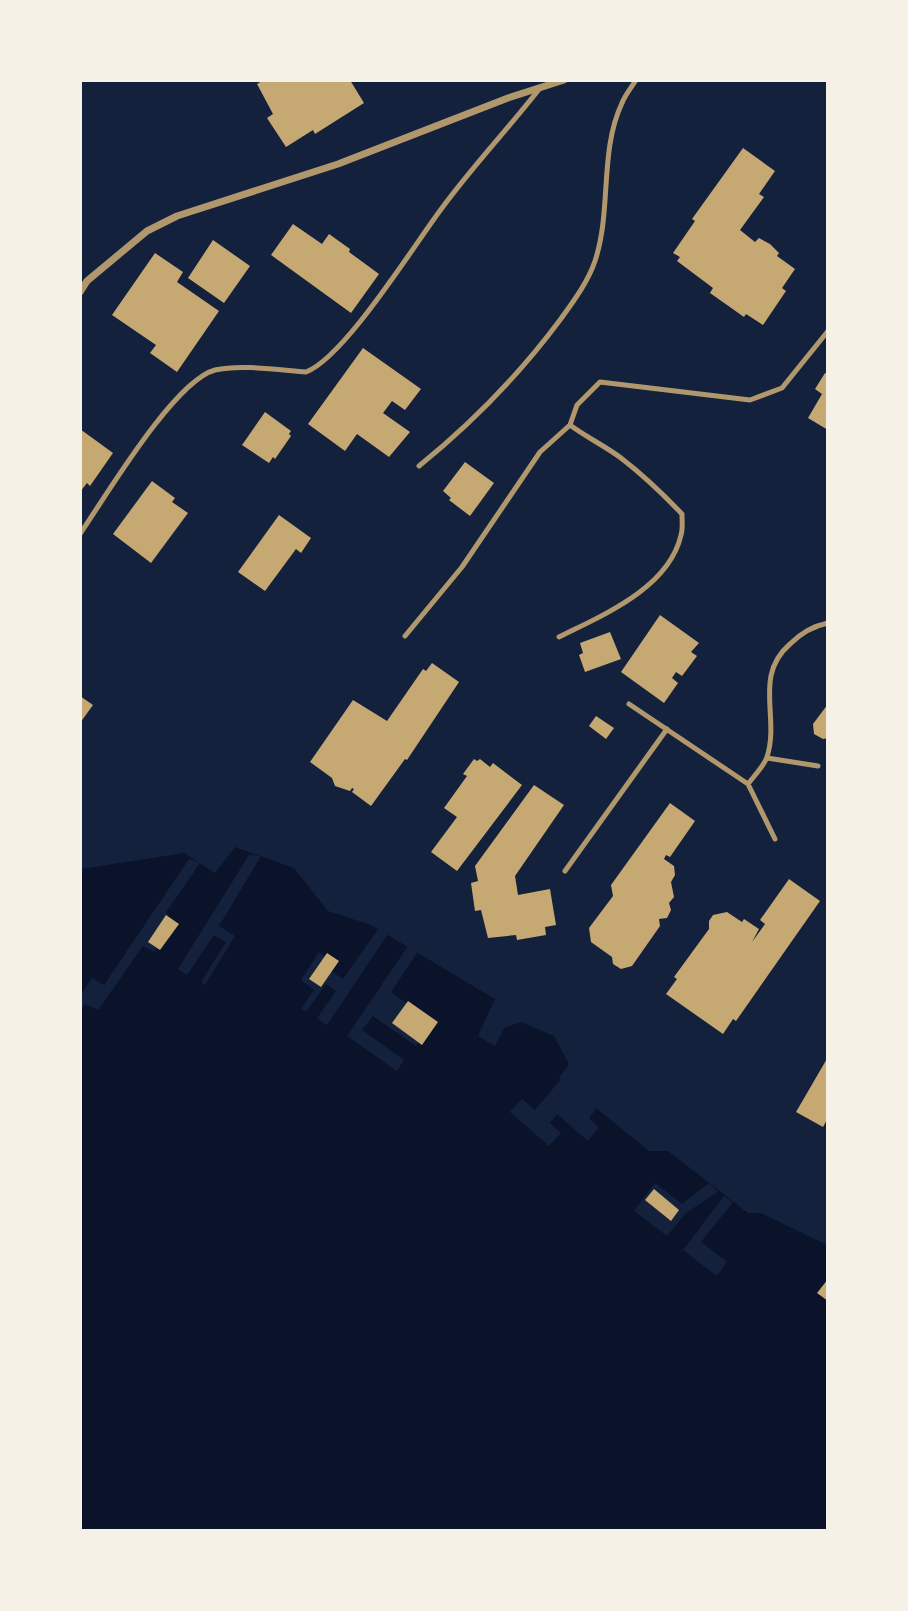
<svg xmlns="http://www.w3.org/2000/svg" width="908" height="1611" font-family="'Fira Sans Condensed',sans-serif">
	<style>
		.water { fill: #0b132b }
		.pier { fill: #14213d }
		.building { fill: #c6a872 }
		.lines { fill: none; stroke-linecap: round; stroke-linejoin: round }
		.service { stroke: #b1986c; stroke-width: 5 }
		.minor { stroke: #b1986c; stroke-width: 7 }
	</style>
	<rect width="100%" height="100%" fill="#14213d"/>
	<path class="water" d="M235,847L294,868L328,911L371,925L495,999L478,1036L495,1046L504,1028L521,1022L554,1036L569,1064L559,1078L649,1151H668L748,1213H761L827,1245V1530H81V869L184,853L215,873Z"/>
	<path class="pier" d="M249,855L261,856L219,926L235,936L205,985L201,982L226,942L214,935L187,975L178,969Z
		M189,859L200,863L166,912L173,926L154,952L143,946L98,1010L85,1004L81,1009V994L92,978L104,985Z
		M378,929L388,934L327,1025L317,1018L336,991L326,984L306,1012L301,1009L314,990L301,980L319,952L333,962L328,969L343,979Z
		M408,946L417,953L391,992L433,1022L416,1046L373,1016L362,1030L404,1060L397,1071L347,1036Z
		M562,1078L597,1108L589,1118L599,1127L588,1141L557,1114L550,1123L561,1133L549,1146L510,1112L522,1099L535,1110Z
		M655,1183L682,1204L709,1183L718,1192L686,1213L667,1236L634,1211Z
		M724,1196L733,1202L701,1242L727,1262L717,1276L683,1250Z"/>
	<path class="building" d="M264,80H350L364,103L315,134L313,130L286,147L267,118L273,114L257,84Z
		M743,148L775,171L759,194L764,197L740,230L755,242L759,238L770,244L779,253L777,256L795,269L782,288L786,291L763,325L746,314L744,317L710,293L713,288L677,261L680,257L673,253L695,221L692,219Z
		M293,224L322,244L329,234L350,249L349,252L379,274L351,313L271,255Z
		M213,240L250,266L224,303L188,278Z
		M155,253L183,272L177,282L219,311L177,372L150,353L156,345L112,315Z
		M363,348L421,389L405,410L392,401L383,413L410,432L389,457L357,434L345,451L308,424Z
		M825,373L828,374V430L808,418L822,394L815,389Z
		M265,412L291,431L289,434L291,436L275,459L273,457L269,463L242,445Z
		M80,429L113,453L90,486L87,483L80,492Z
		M465,462L494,483L470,516L449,500L451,498L443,491Z
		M152,481L175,498L172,502L188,513L151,563L113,534Z
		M279,515L311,538L301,553L296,549L265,591L238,572Z
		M660,615L699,643L691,652L697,656L682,676L676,672L672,678L678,683L664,703L621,672Z
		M610,632L621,659L585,672L579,655L583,653L580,643Z
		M432,663L459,682L407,760L405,759L371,806L352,792L354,789L352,788L350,791L335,786L332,778L310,762L353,700L387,721L423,669L426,671Z
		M80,696L93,705L80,723Z
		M828,704V738L823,739L814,734L813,724Z
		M596,716L614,728L606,739L589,726Z
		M474,759L477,761L480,759L490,767L493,763L522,785L457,871L431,852L457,817L444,808L467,776L463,774Z
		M534,785L564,805L515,876L518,895L550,889L556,925L545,927L546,935L517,940L516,935L488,938L481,910L475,911L471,883L478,881L475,866Z
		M670,803L695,821L670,857L666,855L664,859L674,866L675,875L671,882L674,897L669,903L671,910L667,918L659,919L660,926L632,966L621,969L613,964L612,957L591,942L589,928L613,896L611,885Z
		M789,879L820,901L736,1021L733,1019L723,1034L666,994L677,979L674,977L709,929V921L713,915L727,912L742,922L744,919L759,929L752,942L765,924L760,920Z
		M166,915L179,924L160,950L148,942Z
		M327,953L339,961L321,987L309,979Z
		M408,1001L438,1022L422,1045L392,1023Z
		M828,1057V1118L823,1127L796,1112Z
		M654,1189L679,1210L671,1221L645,1200Z
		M828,1279V1301L817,1293Z"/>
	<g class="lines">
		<path class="service" d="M419,466C472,423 519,375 560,320C573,302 588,282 595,261C612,210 599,152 622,103C625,95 631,88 636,80
			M80,534C106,496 174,381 215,370C241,364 280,370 306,372C345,357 414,245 442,208C472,167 508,129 540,88
			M405,636L462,567L540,452L570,425L577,405L600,382L750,400L782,388L828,331
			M559,637C603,615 669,588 681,535C683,529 682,521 682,514C663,494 643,475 621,458C605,446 586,437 570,425
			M629,704L748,784L775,839
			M767,758L818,766
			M748,784C754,776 764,766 767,757C780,717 753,676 790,644C800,634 813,626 828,623
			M565,871L667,729"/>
		<path class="minor" d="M80,292L87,281L147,231L177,216L338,164L508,98L564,80"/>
	</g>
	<rect width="908" height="1611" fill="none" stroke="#f6f1e7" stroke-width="164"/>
</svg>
